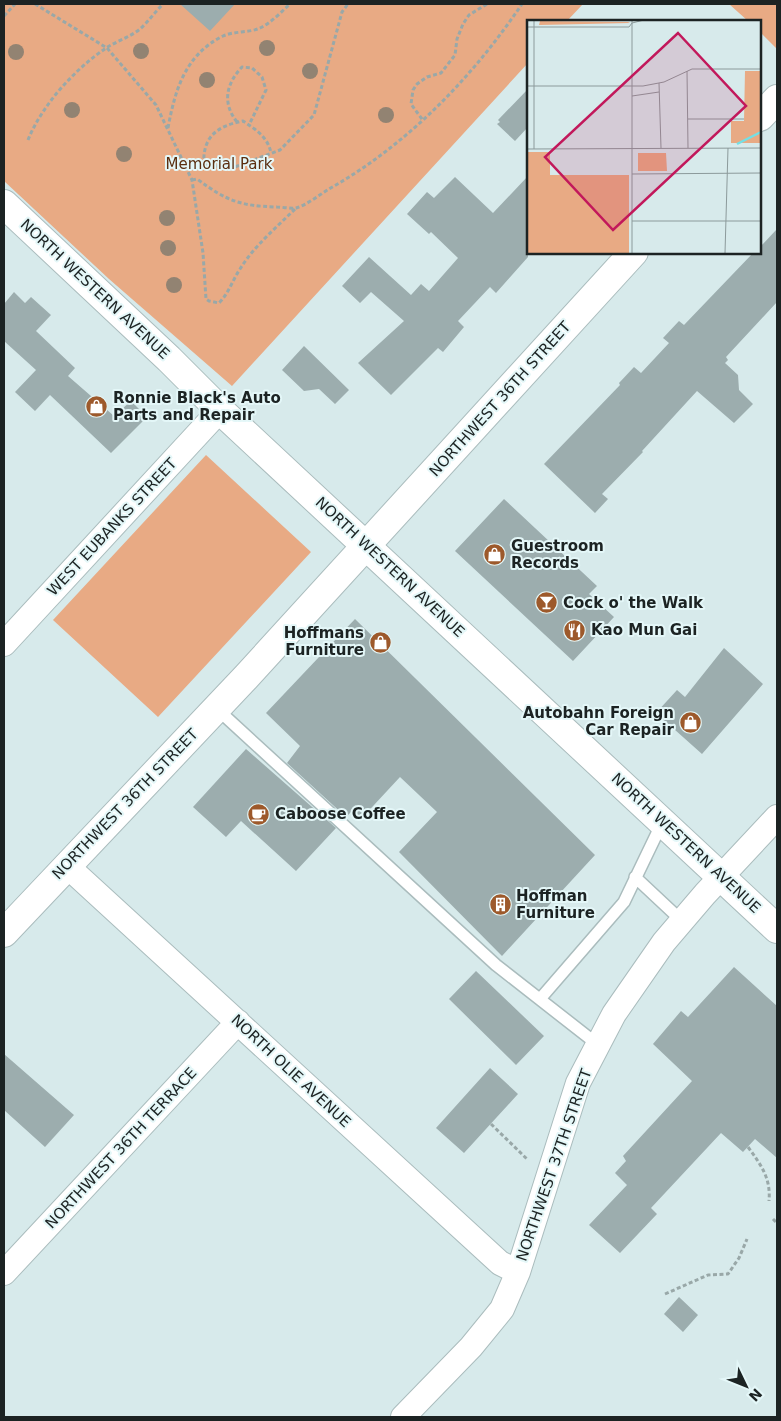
<svg xmlns="http://www.w3.org/2000/svg" width="781" height="1421" font-family="'DejaVu Sans',sans-serif">
	<style>
		.green { fill: #e8aa84 }
		.building { fill: #9cadae }
		.lines { fill: none; stroke-linecap: round; stroke-linejoin: round }
		.service-casing { stroke: #aabcbd; stroke-width: 14 }
		.minor-casing { stroke: #aabcbd; stroke-width: 26 }
		.tertiary-casing { stroke: #aabcbd; stroke-width: 30 }
		.secondary-casing { stroke: #aabcbd; stroke-width: 30 }
		.path { stroke: #99a8a8; stroke-width: 3; stroke-dasharray: 4 2.5; stroke-linecap: butt }
		.service { stroke: #fff; stroke-width: 11 }
		.minor { stroke: #fff; stroke-width: 24 }
		.tertiary { stroke: #fff; stroke-width: 28 }
		.secondary { stroke: #fff; stroke-width: 28 }
		.tree { fill: #928372 }
		.labels { text-anchor: middle; dominant-baseline: central; stroke-width: 4; stroke-linejoin: round; paint-order: stroke }
		.park-label { font-size: 15px; fill: #5a2e0f; stroke: #e4f7f8 }
		.street-label { font-size: 15px; fill: #1c2323; stroke: #e4f7f8 }
		.poi-label { font-size: 15px; font-weight: bold; fill: #1c2323; stroke: #e4f7f8; text-anchor: start }
		.inset-river { fill: none; stroke: #74dfe4; stroke-width: 2.5 }
		.inset-road { fill: none; stroke: #8c9a9b; stroke-width: 1 }
		.view { fill: #c2185b; fill-opacity: 0.15; stroke: #c2185b; stroke-width: 2.5 }
		.inset-edge { fill: none; stroke: #1c2323; stroke-width: 2.5 }
	</style>
	<rect width="100%" height="100%" fill="#d7eaeb"/>
	<path class="green" d="M4,4H583L567,21H528V63L232,386L109,279L4,181Z
		M729,4H777V49L760,32V21H748Z
		M206,455L311,552L158,717L53,620Z"/>
	<path class="building" d="M180,4H235L210,31Z
		M528,89V127L515,141L497,124L500,122L498,120Z
		M528,176V257L496,293L490,287L458,321L464,327L443,352L438,348L391,395L358,363L404,321L371,292L360,303L342,286L369,257L411,295L421,284L429,291L458,258L431,232L429,234L407,214L427,192L434,198L455,177L493,213Z
		M777,229V302L726,357L728,360L725,363L738,375L739,390L753,404L734,423L697,391L642,451L643,452L602,494L608,499L595,513L544,464L620,385L619,383L634,367L641,373L669,343L663,338L679,321L684,325L754,252H760V247Z
		M14,292L25,303L31,297L51,315L36,331L75,368L68,376L114,416L131,401L147,417L111,453L50,395L35,411L15,392L36,370L4,341V304Z
		M304,346L349,390L335,404L319,389L304,391L282,370Z
		M504,499L597,586L589,594L614,617L573,661L455,551Z
		M355,619L595,855L502,956L399,852L437,812L400,777L361,819L352,811L346,817L287,763L300,746L266,713Z
		M724,648L763,684L702,754L656,713L677,690L685,697Z
		M246,749L336,828L296,871L241,821L226,837L193,807Z
		M734,967L777,1006V1158L755,1139L743,1152L721,1133L651,1208L657,1214L620,1253L589,1225L627,1185L615,1173L626,1161L623,1156L692,1081L653,1044L681,1011L688,1017Z
		M476,971L544,1036L516,1065L449,999Z
		M4,1054L74,1115L45,1147L4,1110Z
		M490,1068L518,1094L464,1153L436,1128Z
		M679,1297L698,1315L683,1332L664,1314Z"/>
	<g class="lines">
		<defs>
			<path id="service" d="M216,708L496,965L597,1044
				M635,877L682,921
				M540,999L624,902L662,823"/>
			<path id="minor" d="M4,644L220,410
				M66,865L500,1263L518,1272
				M4,1273L238,1022
				M403,1417L471,1347L502,1309L518,1272L578,1083L614,1014L664,942L705,894L777,817"/>
			<path id="tertiary" d="M4,204L169,359L220,410L777,929"/>
			<path id="secondary" d="M760,117L777,99
				M4,933L247,676L634,252"/>
		</defs>
		<use href="#service" class="service-casing"/>
		<use href="#minor" class="minor-casing"/>
		<use href="#tertiary" class="tertiary-casing"/>
		<use href="#secondary" class="secondary-casing"/>
		<path class="path" d="M35,4L107,48L156,105L192,180L203,253L206,299L209,301L219,303C229,293 232,281 240,269C254,246 277,227 296,208
			M4,16L15,4
			M422,119L411,104L413,90L417,84L427,77L441,73L455,55L457,39L463,24L469,15L487,4
			M237,122C222,103 226,84 242,67L252,68L262,77L266,90L249,125
			M168,128C175,90 185,55 223,36C234,31 249,33 260,28C271,23 281,12 290,4
			M28,140C42,105 74,70 106,48C117,41 130,37 140,29C148,22 155,12 163,4
			M184,162L232,168L280,150L314,115L342,12L348,4
			M204,165C202,137 217,126 243,121C255,129 268,137 271,153
			M192,180L197,179C227,201 240,206 277,207C283,207 291,209 296,208C307,205 319,195 329,189C407,145 472,78 522,4
			M491,1124L528,1160
			M748,1147C761,1165 771,1178 769,1201
			M773,1219L777,1223
			M665,1294L708,1275L728,1274L739,1258L747,1239"/>
		<use href="#service" class="service"/>
		<use href="#minor" class="minor"/>
		<use href="#tertiary" class="tertiary"/>
		<use href="#secondary" class="secondary"/>
	</g>
	<g class="tree">
		<circle cx="267" cy="48" r="8"/>
		<circle cx="141" cy="51" r="8"/>
		<circle cx="16" cy="52" r="8"/>
		<circle cx="310" cy="71" r="8"/>
		<circle cx="207" cy="80" r="8"/>
		<circle cx="72" cy="110" r="8"/>
		<circle cx="386" cy="115" r="8"/>
		<circle cx="124" cy="154" r="8"/>
		<circle cx="167" cy="218" r="8"/>
		<circle cx="168" cy="248" r="8"/>
		<circle cx="174" cy="285" r="8"/>
	</g>
	<defs>
		<symbol id="shop-disc" viewBox="-11 -11 22 22"><circle r="9.5" fill="#9d592b" stroke="#e4f7f8"/><path d="M-5-2.5h2.3a2.7 3.5 0 0 1 5.4 0H5L5.5 6h-11ZM-1.5-2.5h3a1.5 2.3 0 0 0-3 0Z" fill="#fff"/></symbol>
		<symbol id="bar-disc" viewBox="-11 -11 22 22"><circle r="9.5" fill="#9d592b" stroke="#e4f7f8"/><path d="M-6-5H6L.8 .8V4.5H3.5V6h-7V4.5H-.8V.8Z" fill="#fff"/></symbol>
		<symbol id="restaurant-disc" viewBox="-11 -11 22 22"><circle r="9.5" fill="#9d592b" stroke="#e4f7f8"/><path d="M-5-6h1v4h1v-4h1v4h1v-4h1v5L-1.5 .5V6h-2V.5L-5-1ZM5-6V6H3V1.5H1.5Q1.5-4 5-6Z" fill="#fff"/></symbol>
		<symbol id="cafe-disc" viewBox="-11 -11 22 22"><circle r="9.5" fill="#9d592b" stroke="#e4f7f8"/><path d="M-5.5-4.5H6V0H3Q3 3.5 0 3.5H-2.5Q-5.5 3.5-5.5 0ZM3-3.2v2h1.7v-2ZM-6 4.5H4V6H-6Z" fill="#fff"/></symbol>
		<symbol id="building-disc" viewBox="-11 -11 22 22"><circle r="9.5" fill="#9d592b" stroke="#e4f7f8"/><path d="M-4-6H4V6H1V3H-1V6H-4ZM-2.5-4.3h1.7v1.8h-1.7ZM.8-4.3h1.7v1.8H.8ZM-2.5-1h1.7V.8h-1.7ZM.8-1h1.7V.8H.8Z" fill="#fff"/></symbol>
	</defs>
	<g fill-rule="evenodd">
		<use href="#shop-disc" x="84" y="394" width="25" height="25"/>
		<use href="#shop-disc" x="482" y="542" width="25" height="25"/>
		<use href="#bar-disc" x="534" y="590" width="25" height="25"/>
		<use href="#restaurant-disc" x="562" y="618" width="25" height="25"/>
		<use href="#shop-disc" x="368" y="630" width="25" height="25"/>
		<use href="#shop-disc" x="678" y="710" width="25" height="25"/>
		<use href="#cafe-disc" x="246" y="802" width="25" height="25"/>
		<use href="#building-disc" x="488" y="892" width="25" height="25"/>
	</g>
	<g class="labels">
		<g class="park-label">
			<text x="219" y="164">Memorial Park</text>
		</g>
		<g class="street-label">
			<text transform="translate(95 289) rotate(43)">NORTH WESTERN AVENUE</text>
			<text transform="translate(500 399) rotate(-48)">NORTHWEST 36TH STREET</text>
			<text transform="translate(112 527) rotate(-47)">WEST EUBANKS STREET</text>
			<text transform="translate(390 567) rotate(43)">NORTH WESTERN AVENUE</text>
			<text transform="translate(125 804) rotate(-46)">NORTHWEST 36TH STREET</text>
			<text transform="translate(686 843) rotate(43)">NORTH WESTERN AVENUE</text>
			<text transform="translate(291 1071) rotate(43)">NORTH OLIE AVENUE</text>
			<text transform="translate(121 1148) rotate(-47)">NORTHWEST 36TH TERRACE</text>
			<text transform="translate(554 1165) rotate(-71)">NORTHWEST 37TH STREET</text>
		</g>
		<g class="poi-label">
			<text x="113" y="398">Ronnie Black's Auto<tspan x="113" dy="17">Parts and Repair</tspan></text>
			<text x="511" y="546">Guestroom<tspan x="511" dy="17">Records</tspan></text>
			<text x="563" y="603">Cock o' the Walk</text>
			<text x="591" y="630">Kao Mun Gai</text>
			<text x="364" y="633" text-anchor="end">Hoffmans<tspan x="364" dy="17">Furniture</tspan></text>
			<text x="674" y="713" text-anchor="end">Autobahn Foreign<tspan x="674" dy="17">Car Repair</tspan></text>
			<text x="275" y="814">Caboose Coffee</text>
			<text x="516" y="896">Hoffman<tspan x="516" dy="17">Furniture</tspan></text>
		</g>
	</g>
	<g transform="translate(527 20)">
		<rect width="234" height="234" fill="#d7eaeb"/>
		<path d="M13,1L101,2L103,3L12,5ZM218,51H234V123H204V101H217ZM0,132H23V155H102V233H0ZM111,133H139L140,151H111Z" fill="#e8aa84"/>
		<path class="inset-river" d="M210,124L234,112"/>
		<path class="inset-road" d="M0,7H102L105,3L117,0M160,51L161,128M132,63L134,128M0,66H116L137,62L165,49H234M105,76L132,72M161,99H217M0,129L234,128M7,129V0M105,154L234,153M105,201H234M105,233V0M198,233L201,128"/>
		<path class="view" d="M151,13L219,86L86,210L18,137Z"/>
		<rect width="234" height="234" class="inset-edge"/>
	</g>
	<rect width="781" height="1421" fill="none" stroke="#1c2323" stroke-width="10"/>
	<g transform="translate(746 1386) rotate(133)" stroke="#e4f7f8" stroke-width="4" paint-order="stroke">
	<path d="M0-4L9 19L0 12L-9 19Z" fill="#1c2323"/>
	<text y="-8" font-size="14" font-weight="bold" text-anchor="middle" fill="#1c2323">N</text>
	</g>
</svg>
